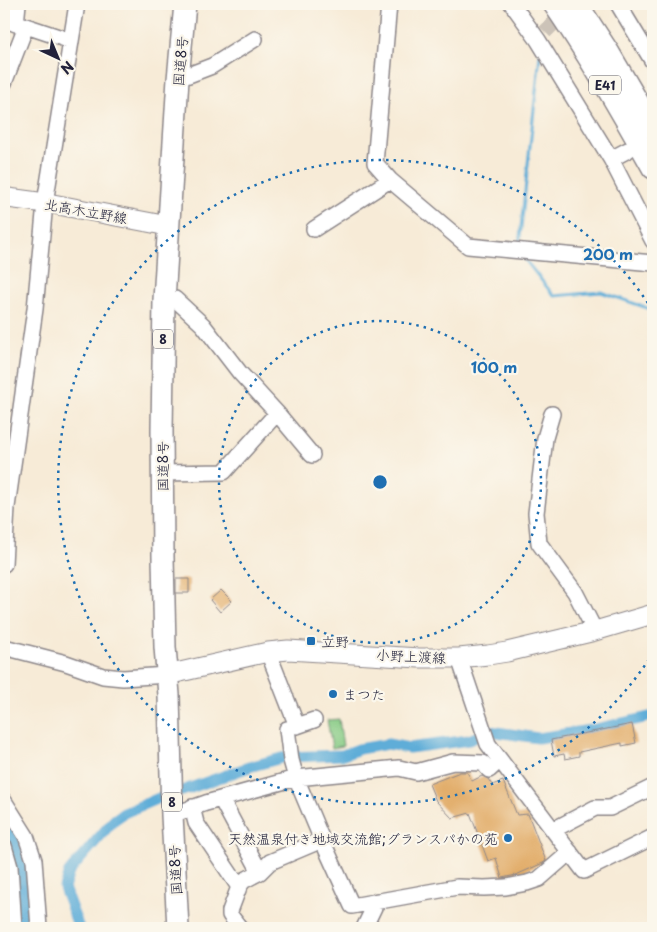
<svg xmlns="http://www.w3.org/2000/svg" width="657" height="932" font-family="'Playpen Sans','Klee One',sans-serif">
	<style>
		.green { fill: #87cb85; stroke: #547660 }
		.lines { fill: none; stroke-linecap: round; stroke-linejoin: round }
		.stream { stroke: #5eadd8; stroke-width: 3 }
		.canal { stroke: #5eadd8; stroke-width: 11 }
		.river { stroke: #5eadd8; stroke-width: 19 }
		.building { fill: #e2ad6a }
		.minor-tunnel { stroke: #ccc3b8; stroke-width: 15; stroke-dasharray: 15 8; stroke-linecap: butt }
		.minor-casing { stroke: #8c8689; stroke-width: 18 }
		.major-casing { stroke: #8c8689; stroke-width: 21 }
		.highway-casing { stroke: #8c8689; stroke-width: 24 }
		.minor { stroke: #fff; stroke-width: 15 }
		.major { stroke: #fff; stroke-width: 19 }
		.highway { stroke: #fff; stroke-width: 21 }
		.ring { fill: none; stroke: #1f6fb2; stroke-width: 2.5; stroke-dasharray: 2.5 5 }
		.poi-dot { fill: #1f6fb2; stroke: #fbf7ec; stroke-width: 2 }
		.labels { text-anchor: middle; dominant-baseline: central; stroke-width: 4.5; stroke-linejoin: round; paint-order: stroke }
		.shield { fill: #fbf7ec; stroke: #636270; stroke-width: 1 }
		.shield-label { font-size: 12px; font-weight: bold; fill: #22223b }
		.street-label { font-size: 14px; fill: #22223b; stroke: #fbf7ec }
		.poi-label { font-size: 14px; fill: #22223b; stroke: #fbf7ec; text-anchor: start }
		.centre { fill: #1f6fb2; stroke: #fbf7ec; stroke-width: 2.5 }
		.ring-label { font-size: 15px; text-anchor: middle; font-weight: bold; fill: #1f6fb2; stroke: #fbf7ec; stroke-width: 4.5; stroke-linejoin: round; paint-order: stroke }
	</style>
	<rect width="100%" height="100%" fill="#fbf7ec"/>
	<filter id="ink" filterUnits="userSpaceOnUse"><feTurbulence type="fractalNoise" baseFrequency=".02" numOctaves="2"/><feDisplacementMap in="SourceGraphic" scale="10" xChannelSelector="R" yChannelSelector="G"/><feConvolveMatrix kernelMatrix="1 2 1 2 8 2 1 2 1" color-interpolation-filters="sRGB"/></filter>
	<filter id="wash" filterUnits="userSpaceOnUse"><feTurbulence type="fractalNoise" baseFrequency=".0096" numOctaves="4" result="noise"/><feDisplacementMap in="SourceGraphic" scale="20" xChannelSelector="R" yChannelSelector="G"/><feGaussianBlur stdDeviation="1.12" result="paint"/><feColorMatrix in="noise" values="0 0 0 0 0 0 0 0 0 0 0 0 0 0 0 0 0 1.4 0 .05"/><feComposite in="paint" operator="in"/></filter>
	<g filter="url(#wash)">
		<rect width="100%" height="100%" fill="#f7ebd7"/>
		<path class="green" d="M339,719L343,746L332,748L327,720Z"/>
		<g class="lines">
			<path class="stream" d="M519,246L540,55
				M522,256L554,296L601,292L653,310"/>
			<path class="canal" d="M182,791L249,767L285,757L343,755L359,749L388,744L409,748L469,740L490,731L538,738L591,730L653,716
				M79,928L64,888L69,872L114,820L124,813L161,797"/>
			<path class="river" d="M4,831L11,843L19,874L20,917"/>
		</g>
		<g id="blocks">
			<path class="building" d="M176,579H189V593H176Z
				M221,590L232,601L220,612L210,600Z
				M632,724L636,743L622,746V743L579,752V756L565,759L564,754L554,756L551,740Z
				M460,772H467L472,781L482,776L488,779L492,785L503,781L517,815L528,814L546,861L543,863L516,875L502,878L496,858L488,861L470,813L452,818L436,801L429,784Z"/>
		</g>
	</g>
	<g filter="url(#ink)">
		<use href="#blocks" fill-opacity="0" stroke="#8c8689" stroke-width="1"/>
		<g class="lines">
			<path class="minor-tunnel" d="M545,32L567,10"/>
			<defs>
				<path id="minor" d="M389,4L375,163L390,180L468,246L653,263
					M512,4L538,40L611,159L653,241
					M618,4L653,62
					M4,19L16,24L26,26L71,41
					M16,24L18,4
					M178,79L212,66L255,39
					M4,83L26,26
					M611,159L628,150
					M314,229L390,180
					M164,300L175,299L203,325L240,373L277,413L312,455
					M552,414L545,438L536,513L539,543L575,592L595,631
					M162,473L224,472L277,413
					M4,564L7,507L35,309L45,203L77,4
					M4,647L66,663L103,676L123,678L167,675
					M268,652L297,726L314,720
					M459,658L488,744L584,871L653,837
					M287,729L291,760L296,778L322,840L352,906L457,887L484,888L506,887L527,883L539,879L570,852
					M221,799L260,872
					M4,801L26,836L34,860L39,928
					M192,807L196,823L200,829L239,887L230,911V915L240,928
					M172,815L206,803L296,778L399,768L416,772L453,762L483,763L489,770L500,760
					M553,830L595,808H610L653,787
					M4,846L10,867L14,928
					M239,887L243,881L260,872L270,862L322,840
					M364,928L377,901"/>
				<path id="major" d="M4,196L8,198L53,204L168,226
					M167,675L268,652L288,650L419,658H459L488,655L507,652L595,631L653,614"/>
				<path id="highway" d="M554,4C590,57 622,112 653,168
					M577,4L609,53L653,128
					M178,928L172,815L169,695L165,647L163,557L162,430L164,300L178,79L185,4"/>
			</defs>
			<use href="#minor" class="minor-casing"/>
			<use href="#major" class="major-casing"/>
			<use href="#highway" class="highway-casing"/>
			<use href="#minor" class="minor"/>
			<use href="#major" class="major"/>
			<use href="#highway" class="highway"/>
		</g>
	</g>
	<g class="ring">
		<circle cx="380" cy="482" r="161"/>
		<path d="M653 653A322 322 0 1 1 653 311"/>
	</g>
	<g class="poi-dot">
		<rect x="306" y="636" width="10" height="10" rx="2.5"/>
		<circle cx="333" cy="694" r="5"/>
		<circle cx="508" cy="838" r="5"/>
	</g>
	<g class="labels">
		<g class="shield">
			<rect x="589" y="75.5" width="32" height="19" rx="4"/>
			<rect x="153" y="329.5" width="20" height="19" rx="4"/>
			<rect x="162" y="792.5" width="20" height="19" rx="4"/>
		</g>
		<g class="shield-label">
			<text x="605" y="85">E41</text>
			<text x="163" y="339">8</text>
			<text x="172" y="802">8</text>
		</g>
		<g class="street-label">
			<text transform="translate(180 61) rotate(-85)">国道8号</text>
			<text transform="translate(86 211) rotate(10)">北高木立野線</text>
			<text transform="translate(162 466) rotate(-90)">国道8号</text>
			<text transform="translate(411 656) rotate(3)">小野上渡線</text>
			<text transform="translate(175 870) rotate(-93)">国道8号</text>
		</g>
		<g class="poi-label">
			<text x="321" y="641">立野</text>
			<text x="343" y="694">まつた</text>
			<text x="498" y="838" text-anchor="end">天然温泉付き地域交流館;グランスパかの苑</text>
		</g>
	</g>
	<circle cx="380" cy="482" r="8" class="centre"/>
	<g class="ring-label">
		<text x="608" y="260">200 m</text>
		<text x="494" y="373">100 m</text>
	</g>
	<rect width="657" height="932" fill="none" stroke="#fbf7ec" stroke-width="20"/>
	<g transform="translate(58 58) rotate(136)" stroke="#fbf7ec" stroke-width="4" paint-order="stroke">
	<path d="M0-4L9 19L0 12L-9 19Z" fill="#22223b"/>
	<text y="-8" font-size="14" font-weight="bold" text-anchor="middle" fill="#22223b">N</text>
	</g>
</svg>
